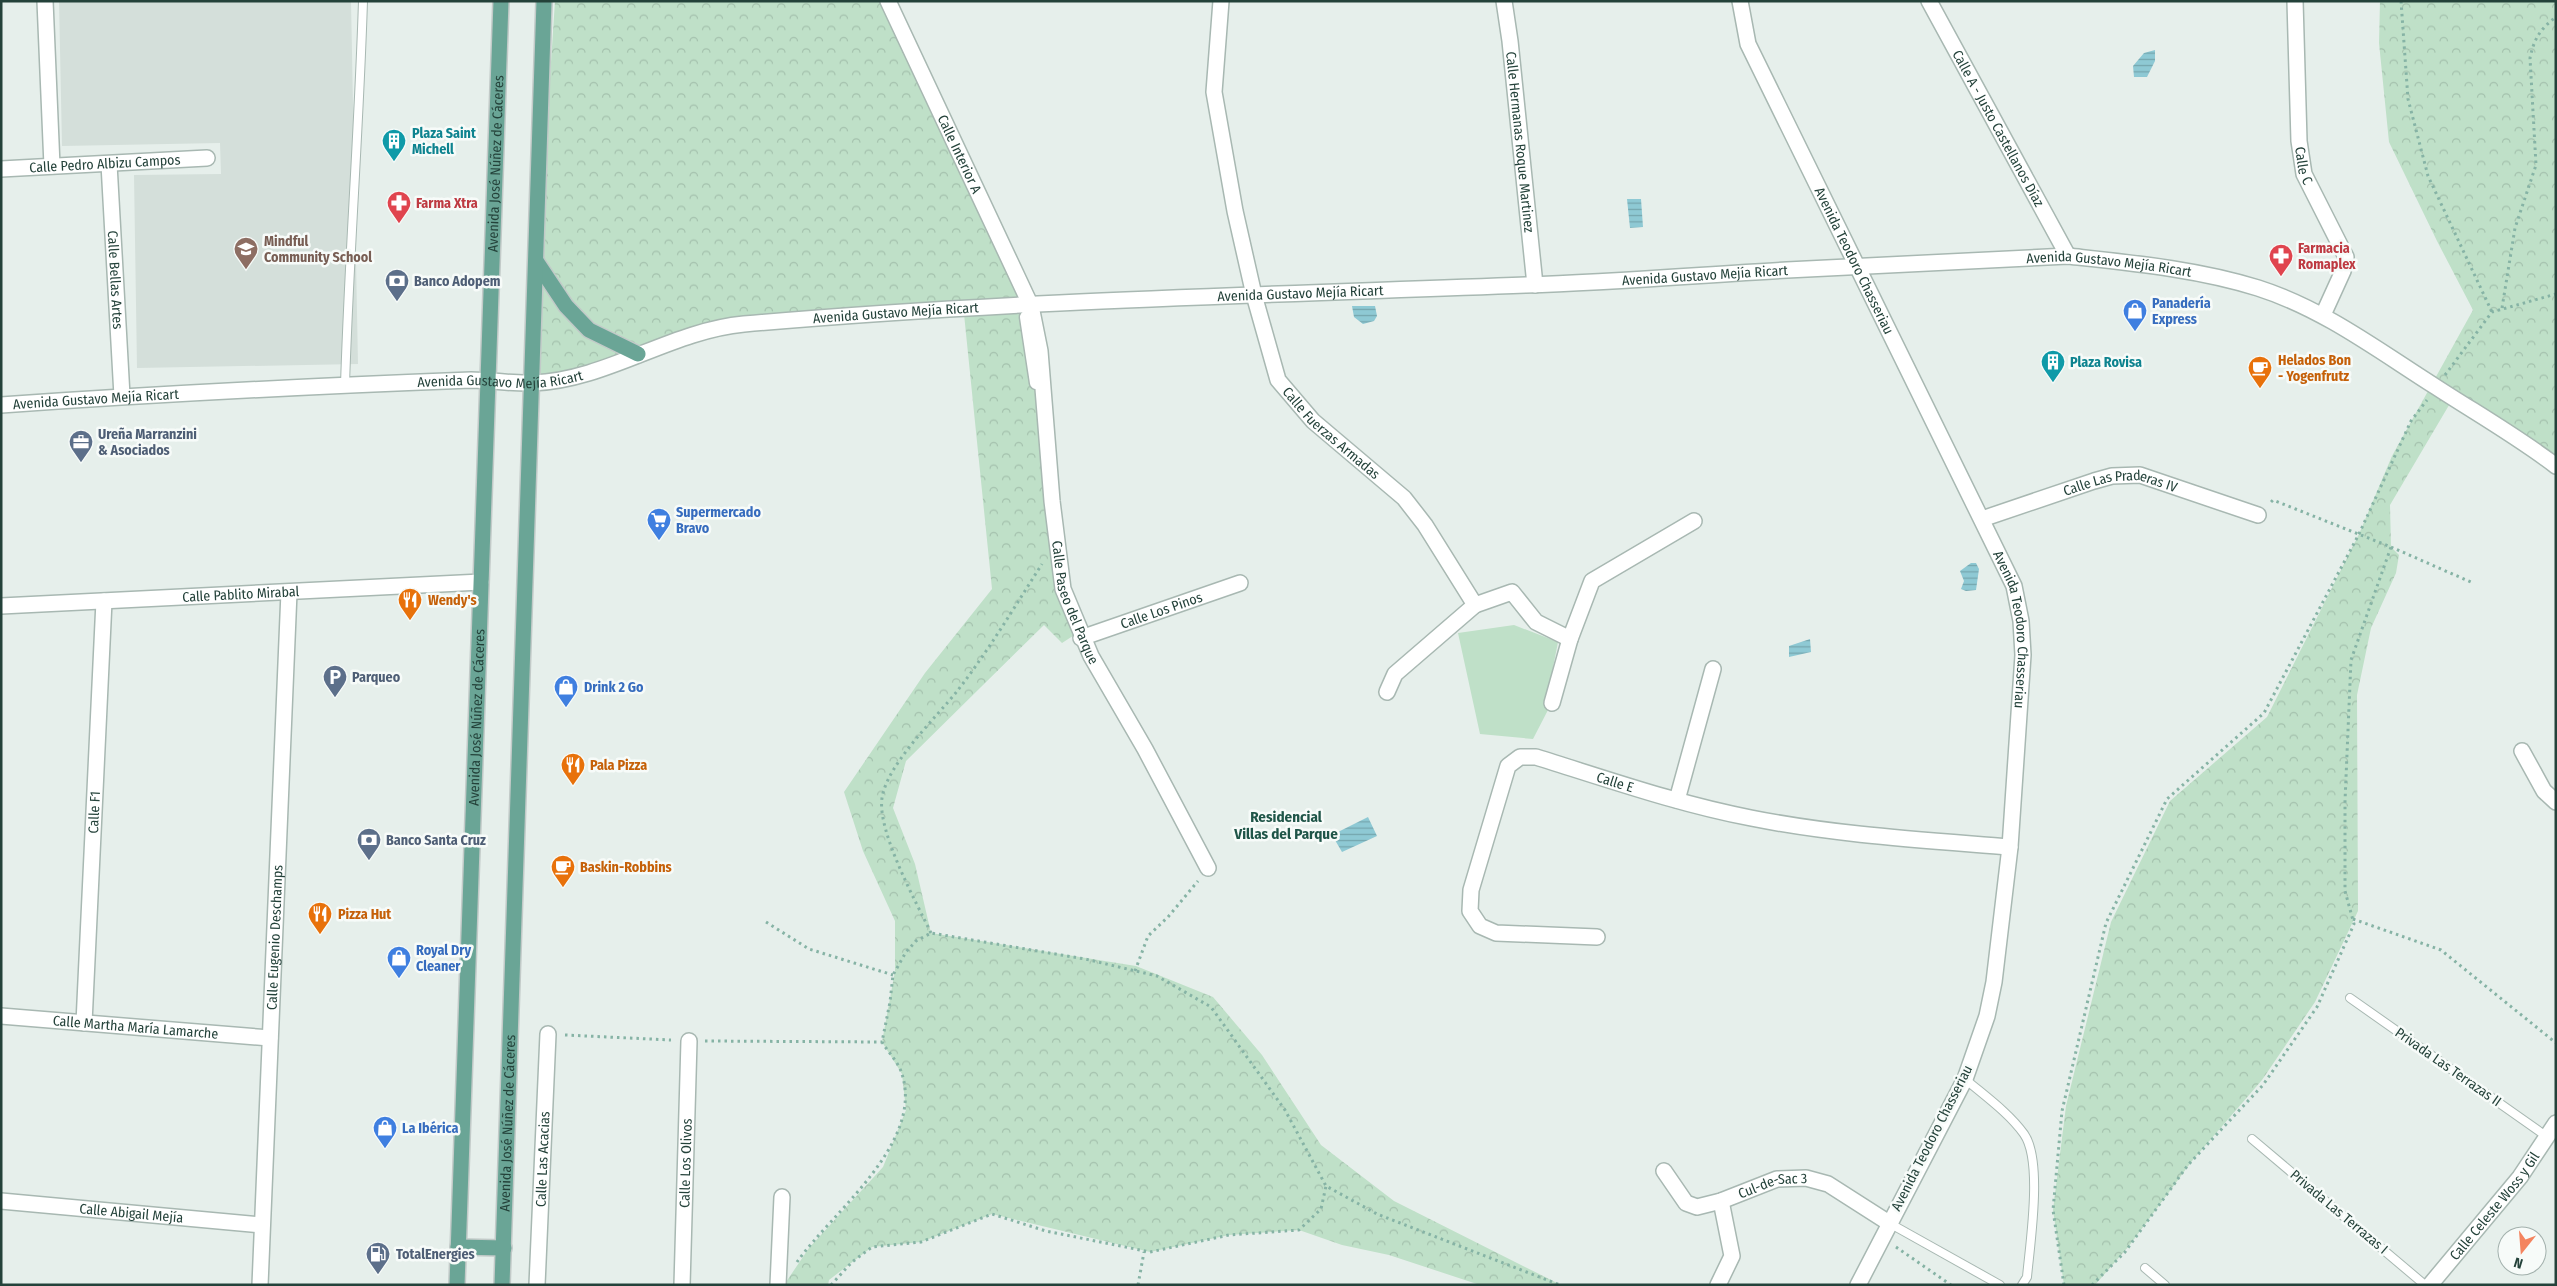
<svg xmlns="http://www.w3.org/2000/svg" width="2557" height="1286" font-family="'Fira Sans Condensed',sans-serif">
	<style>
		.built { fill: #d4dfda }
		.green { fill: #bfe0c8 }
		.forest { fill: url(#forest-crowns) }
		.water { fill: url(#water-rules) }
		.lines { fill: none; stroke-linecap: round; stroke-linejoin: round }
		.service-casing { stroke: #a8b8b2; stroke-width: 10 }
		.pedestrian-casing { stroke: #a8b8b2; stroke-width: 15 }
		.minor-casing { stroke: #a8b8b2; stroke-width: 18 }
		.tertiary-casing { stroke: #a8b8b2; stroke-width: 18 }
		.primary-casing { stroke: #c2cac8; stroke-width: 18 }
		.path { stroke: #86b3a5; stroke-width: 3; stroke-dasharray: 2.5 4; stroke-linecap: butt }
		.service { stroke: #fff; stroke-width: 8 }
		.pedestrian { stroke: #fff; stroke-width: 12 }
		.minor { stroke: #fff; stroke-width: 15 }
		.tertiary { stroke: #fff; stroke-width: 15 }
		.primary { stroke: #6aa596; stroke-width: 15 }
		.labels { text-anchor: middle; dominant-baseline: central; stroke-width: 5; stroke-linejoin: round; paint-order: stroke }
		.street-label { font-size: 14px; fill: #24423a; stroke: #f7fbf9 }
		.culture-label { font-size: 14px; font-weight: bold; fill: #0d838f; stroke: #f7fbf9; text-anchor: start }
		.health-label { font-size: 14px; font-weight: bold; fill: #be3a42; stroke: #f7fbf9; text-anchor: start }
		.education-label { font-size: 14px; font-weight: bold; fill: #785e54; stroke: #f7fbf9; text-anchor: start }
		.service-label { font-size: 14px; font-weight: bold; fill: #4e5e75; stroke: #f7fbf9; text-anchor: start }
		.shop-label { font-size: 14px; font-weight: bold; fill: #366cbe; stroke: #f7fbf9; text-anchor: start }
		.food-label { font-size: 14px; font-weight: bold; fill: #c56008; stroke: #f7fbf9; text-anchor: start }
		.neighbourhood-label { font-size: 15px; font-weight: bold; fill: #1f5548; stroke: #f7fbf9 }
	</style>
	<defs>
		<pattern id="forest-crowns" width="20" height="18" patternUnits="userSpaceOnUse" patternTransform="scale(1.25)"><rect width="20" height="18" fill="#bfe0c8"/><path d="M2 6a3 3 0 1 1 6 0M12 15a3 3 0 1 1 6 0" fill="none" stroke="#a4c1ad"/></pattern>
		<pattern id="water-rules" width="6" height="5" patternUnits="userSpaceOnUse" patternTransform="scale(1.25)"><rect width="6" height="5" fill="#8ec9d4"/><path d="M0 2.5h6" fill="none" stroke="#74a5ad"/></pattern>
	</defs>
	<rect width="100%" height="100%" fill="#e6efeb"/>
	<path class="built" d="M59,1H351L358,364L137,368L134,175L221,174L220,143L62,146Z"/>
	<path class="green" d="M1514,625L1558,642L1547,698L1548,710L1533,739L1480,734L1458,633Z"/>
	<path class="forest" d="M555,1H886L1025,307L1061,596L1079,632L1062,643L1044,625L906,761L893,808L915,864L931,933L1136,966L1213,997L1262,1055L1321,1145L1394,1201L1561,1285H1480L1389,1255L1342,1245L1299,1230L1229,1235L1150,1252L992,1214L921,1242L872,1247L829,1280L828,1285H784L809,1248L883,1167L906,1110L902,1074L882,1042L895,971V921L863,851L844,792L925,673L992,589L964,314L743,324L538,382L534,322Z
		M2380,1H2556V462L2455,395L2390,505L2391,547L2399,555L2396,573L2371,628L2357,695L2358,911L2315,1002L2262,1080L2192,1161L2129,1246L2095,1285H2064L2053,1210L2066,1106L2111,922L2170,801L2267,717L2359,534L2392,456L2473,310L2437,241L2389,142L2379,43Z"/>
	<path class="water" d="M2155,50V61L2147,77H2134L2133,66L2144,53Z
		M1627,199H1641L1643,227L1630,228Z
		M1352,306H1375L1377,316L1374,321L1363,324L1354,317Z
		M1971,563H1976L1979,569L1976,590L1966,591L1961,589L1964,581L1960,571Z
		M1810,639L1811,652L1789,657V646Z
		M1368,817L1377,836L1342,852L1332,835Z"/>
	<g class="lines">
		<defs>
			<path id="service" d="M345,385C349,257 359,129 363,1
				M2350,998L2546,1136
				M1965,1079C1985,1096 2009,1113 2024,1134C2043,1161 2030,1243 2027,1277L2022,1285
				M2252,1139L2425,1285
				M1889,1223L2000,1285
				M2145,1268L2165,1285"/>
			<path id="pedestrian" d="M1026,317L1036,383"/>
			<g id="minor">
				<path d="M45,1L52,166"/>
				<path id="s1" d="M888,1L1031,306L1040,351L1052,501L1063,589L1091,656L1145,749L1208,868"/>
				<path id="s2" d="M1221,1L1214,92L1235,211L1254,295L1278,380L1313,421L1404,498L1425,525L1475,605L1512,592L1536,622L1570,639"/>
				<path id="s3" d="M1504,1L1510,41L1535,285"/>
				<path id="s4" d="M1929,1L2068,256"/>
				<path id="s5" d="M2295,1L2299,141L2304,174L2346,257L2343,271L2323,315"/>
				<path id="s6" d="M109,164L122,396"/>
				<path id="s7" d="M1,169L207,158"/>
				<path id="s8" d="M1982,519L2094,481L2112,476L2140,475L2258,515"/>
				<path id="s9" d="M1,606L481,582"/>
				<path id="s10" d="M1081,638L1240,583"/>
				<path d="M1387,692L1395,674L1475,605"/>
				<path d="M1552,703L1570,639L1592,581L1694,521"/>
				<path d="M2522,751L2544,791L2556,802"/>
				<path d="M1677,800L1713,669"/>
				<path id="s11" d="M1597,937L1496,933L1480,926L1470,911L1471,890L1508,766L1520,757H1536C1607,779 1678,804 1751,818C1836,835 1924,840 2010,847"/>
				<path id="s12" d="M1,1016L270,1038"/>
				<path id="s13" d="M84,1023L104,601"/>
				<path id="s14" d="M1664,1171L1686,1203L1697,1207L1721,1201L1777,1179L1806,1178L1828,1184L1889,1223"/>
				<path id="s15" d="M1,1201L262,1225"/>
				<path id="s16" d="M260,1285L289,592"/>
				<path id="s17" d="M537,1285L548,1034"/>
				<path id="s18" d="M682,1285L689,1041"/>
				<path d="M778,1285L782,1197"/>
				<path d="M1718,1285L1732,1256L1721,1201"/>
				<path id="s19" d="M2430,1285L2520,1177L2556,1123"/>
			</g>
			<g id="tertiary">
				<path id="s20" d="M1740,1L1748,44L2014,586L2021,621L2023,655L2010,847L1994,982L1987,1016L1965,1079L1858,1285"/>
				<path id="s21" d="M1,405C158,394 314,386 471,380C492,380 512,384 533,383C607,380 670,331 744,324C1003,301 1265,295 1526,285C1613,282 1700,275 1787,270C1880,265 1974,261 2068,256C2132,263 2197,269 2258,288C2324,309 2379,351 2436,387C2476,413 2518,437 2556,466"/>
			</g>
			<g id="primary">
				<path d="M536,261L566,306L589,330L638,354"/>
				<path d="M458,1247L504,1248"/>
				<path id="s22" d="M457,1285L501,1"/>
				<path id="s23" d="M502,1285L544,1"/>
			</g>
		</defs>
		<use href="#service" class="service-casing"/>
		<use href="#pedestrian" class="pedestrian-casing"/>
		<use href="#minor" class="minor-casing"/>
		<use href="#tertiary" class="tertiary-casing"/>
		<use href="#primary" class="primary-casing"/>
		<path class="path" d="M2401,1L2408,99L2428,176L2492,312
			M2502,308L2515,228L2536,165L2530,58C2534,39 2540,29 2556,17
			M2445,375L2492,312L2556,294
			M2391,547L2473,583
			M2353,919L2441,950L2556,1043
			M766,922L809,949L893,975
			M931,933C916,902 877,831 882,798C887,764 936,718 958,690C989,650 1015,606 1042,564
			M1135,971L1148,936L1168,917L1198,881
			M565,1035L671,1040
			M705,1041L882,1042
			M1896,1247L1951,1285
			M797,1262C833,1211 924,1144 902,1074C899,1063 888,1052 882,1042L890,1002L893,975L906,952L916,941L931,933L1085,959L1157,976L1211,1007L1285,1110L1326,1186L1377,1214L1560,1285
			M831,1285L852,1262L872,1247L921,1242L992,1214L1046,1231L1150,1252L1229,1235L1299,1230L1321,1209L1326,1186
			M1138,1285L1144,1252
			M2064,1285L2053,1210L2062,1111L2106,923L2167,799L2264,713L2359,534L2411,421L2427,400
			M2092,1285L2125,1252L2188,1165L2263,1085L2317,1007L2354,924L2345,891V801L2351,660L2391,547L2273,500L2269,504"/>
		<use href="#service" class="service"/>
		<use href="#pedestrian" class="pedestrian"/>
		<use href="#minor" class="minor"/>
		<use href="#tertiary" class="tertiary"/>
		<use href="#primary" class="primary"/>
	</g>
	<defs>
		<symbol id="building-pin" viewBox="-11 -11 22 30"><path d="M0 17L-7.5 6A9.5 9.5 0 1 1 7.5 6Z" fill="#0f9aa8" stroke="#f7fbf9"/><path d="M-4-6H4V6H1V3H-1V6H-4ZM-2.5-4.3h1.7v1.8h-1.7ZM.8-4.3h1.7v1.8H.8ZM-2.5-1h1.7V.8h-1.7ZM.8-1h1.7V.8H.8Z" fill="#fff"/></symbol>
		<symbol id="pharmacy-pin" viewBox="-11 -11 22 30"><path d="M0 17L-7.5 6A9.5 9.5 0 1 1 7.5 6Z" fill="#e0444e" stroke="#f7fbf9"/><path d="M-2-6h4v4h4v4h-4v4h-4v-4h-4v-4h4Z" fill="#fff"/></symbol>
		<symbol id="school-pin" viewBox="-11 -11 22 30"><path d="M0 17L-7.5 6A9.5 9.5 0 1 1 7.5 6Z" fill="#8d6e63" stroke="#f7fbf9"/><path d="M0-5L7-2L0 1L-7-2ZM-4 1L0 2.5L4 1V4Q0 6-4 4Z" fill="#fff"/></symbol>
		<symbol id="bank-pin" viewBox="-11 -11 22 30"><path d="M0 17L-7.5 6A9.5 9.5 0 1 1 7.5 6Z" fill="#5c6f8a" stroke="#f7fbf9"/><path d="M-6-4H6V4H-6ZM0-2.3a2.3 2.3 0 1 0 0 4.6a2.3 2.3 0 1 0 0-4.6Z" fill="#fff"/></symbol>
		<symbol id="shop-pin" viewBox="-11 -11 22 30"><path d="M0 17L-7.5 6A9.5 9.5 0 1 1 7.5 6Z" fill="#3f7fe0" stroke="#f7fbf9"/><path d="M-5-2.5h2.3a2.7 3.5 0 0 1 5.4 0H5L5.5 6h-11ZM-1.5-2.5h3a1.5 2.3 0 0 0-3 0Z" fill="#fff"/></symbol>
		<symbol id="cafe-pin" viewBox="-11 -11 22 30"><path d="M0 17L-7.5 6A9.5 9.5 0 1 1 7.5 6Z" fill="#e8710a" stroke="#f7fbf9"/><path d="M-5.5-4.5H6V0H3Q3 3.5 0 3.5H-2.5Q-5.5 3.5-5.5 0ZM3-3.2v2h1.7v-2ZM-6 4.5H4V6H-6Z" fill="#fff"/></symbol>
		<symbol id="office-pin" viewBox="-11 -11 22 30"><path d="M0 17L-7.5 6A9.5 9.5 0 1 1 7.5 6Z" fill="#5c6f8a" stroke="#f7fbf9"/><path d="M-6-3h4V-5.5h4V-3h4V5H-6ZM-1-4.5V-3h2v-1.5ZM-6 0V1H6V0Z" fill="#fff"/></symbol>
		<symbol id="supermarket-pin" viewBox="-11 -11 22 30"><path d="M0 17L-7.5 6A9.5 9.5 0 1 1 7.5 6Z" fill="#3f7fe0" stroke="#f7fbf9"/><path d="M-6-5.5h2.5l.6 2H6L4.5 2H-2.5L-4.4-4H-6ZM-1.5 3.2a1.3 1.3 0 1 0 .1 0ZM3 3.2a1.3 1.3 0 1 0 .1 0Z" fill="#fff"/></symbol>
		<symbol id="restaurant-pin" viewBox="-11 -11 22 30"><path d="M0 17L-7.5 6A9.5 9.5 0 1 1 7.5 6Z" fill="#e8710a" stroke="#f7fbf9"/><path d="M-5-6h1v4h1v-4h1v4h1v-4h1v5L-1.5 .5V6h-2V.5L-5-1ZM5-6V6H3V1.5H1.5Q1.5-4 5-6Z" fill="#fff"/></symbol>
		<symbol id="parking-pin" viewBox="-11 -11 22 30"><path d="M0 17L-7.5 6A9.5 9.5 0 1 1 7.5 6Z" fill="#5c6f8a" stroke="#f7fbf9"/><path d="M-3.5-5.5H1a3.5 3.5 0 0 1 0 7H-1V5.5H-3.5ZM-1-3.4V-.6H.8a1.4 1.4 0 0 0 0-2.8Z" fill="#fff"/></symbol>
		<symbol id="fuel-pin" viewBox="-11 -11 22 30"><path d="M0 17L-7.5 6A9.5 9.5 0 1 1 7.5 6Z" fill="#5c6f8a" stroke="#f7fbf9"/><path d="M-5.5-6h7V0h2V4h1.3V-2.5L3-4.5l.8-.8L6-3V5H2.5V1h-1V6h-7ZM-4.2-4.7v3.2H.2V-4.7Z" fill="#fff"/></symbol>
	</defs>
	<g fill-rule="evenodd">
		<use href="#building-pin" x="380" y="127" width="28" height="38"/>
		<use href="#pharmacy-pin" x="385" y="189" width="28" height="38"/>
		<use href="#school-pin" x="232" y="235" width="28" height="38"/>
		<use href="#pharmacy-pin" x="2267" y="242" width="28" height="38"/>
		<use href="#bank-pin" x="383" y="267" width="28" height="38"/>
		<use href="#shop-pin" x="2121" y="297" width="28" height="38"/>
		<use href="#building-pin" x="2039" y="348" width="28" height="38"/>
		<use href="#cafe-pin" x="2246" y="354" width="28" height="38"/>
		<use href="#office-pin" x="67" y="428" width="28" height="38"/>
		<use href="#supermarket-pin" x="645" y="506" width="28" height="38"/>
		<use href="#restaurant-pin" x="396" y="586" width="28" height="38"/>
		<use href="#parking-pin" x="321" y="663" width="28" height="38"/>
		<use href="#shop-pin" x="552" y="673" width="28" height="38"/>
		<use href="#restaurant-pin" x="559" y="751" width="28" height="38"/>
		<use href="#bank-pin" x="355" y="826" width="28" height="38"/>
		<use href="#cafe-pin" x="549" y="853" width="28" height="38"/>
		<use href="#restaurant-pin" x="306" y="900" width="28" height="38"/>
		<use href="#shop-pin" x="385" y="944" width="28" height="38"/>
		<use href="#shop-pin" x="371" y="1114" width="28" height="38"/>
		<use href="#fuel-pin" x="364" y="1240" width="28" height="38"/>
	</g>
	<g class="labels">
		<g class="street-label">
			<text stroke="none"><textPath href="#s4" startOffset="145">Calle A - Justo Castellanos Díaz</textPath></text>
			<text stroke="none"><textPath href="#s3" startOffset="142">Calle Hermanas Roque Martinez</textPath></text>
			<text stroke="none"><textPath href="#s1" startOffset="169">Calle Interior A</textPath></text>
			<text stroke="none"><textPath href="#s7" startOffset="104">Calle Pedro Albizu Campos</textPath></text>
			<text stroke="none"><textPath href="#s22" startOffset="1122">Avenida José Núñez de Cáceres</textPath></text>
			<text stroke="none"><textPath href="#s5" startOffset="165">Calle C</textPath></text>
			<text stroke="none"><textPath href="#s20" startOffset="285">Avenida Teodoro Chasseriau</textPath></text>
			<text stroke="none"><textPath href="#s21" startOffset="2120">Avenida Gustavo Mejía Ricart</textPath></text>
			<text stroke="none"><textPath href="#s21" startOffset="1715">Avenida Gustavo Mejía Ricart</textPath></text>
			<text stroke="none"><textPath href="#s6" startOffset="116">Calle Bellas Artes</textPath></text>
			<text stroke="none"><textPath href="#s21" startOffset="1310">Avenida Gustavo Mejía Ricart</textPath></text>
			<text stroke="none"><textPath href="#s21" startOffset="905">Avenida Gustavo Mejía Ricart</textPath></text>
			<text stroke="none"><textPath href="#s21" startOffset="500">Avenida Gustavo Mejía Ricart</textPath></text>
			<text stroke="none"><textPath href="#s21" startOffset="95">Avenida Gustavo Mejía Ricart</textPath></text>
			<text stroke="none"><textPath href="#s2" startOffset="462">Calle Fuerzas Armadas</textPath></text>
			<text stroke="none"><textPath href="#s8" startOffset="145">Calle Las Praderas IV</textPath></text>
			<text stroke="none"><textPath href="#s9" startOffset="240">Calle Pablito Mirabal</textPath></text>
			<text stroke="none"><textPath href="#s1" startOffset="638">Calle Paseo del Parque</textPath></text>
			<text stroke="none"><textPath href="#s10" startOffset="85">Calle Los Pinos</textPath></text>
			<text stroke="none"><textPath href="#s20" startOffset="690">Avenida Teodoro Chasseriau</textPath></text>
			<text stroke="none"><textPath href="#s22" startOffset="568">Avenida José Núñez de Cáceres</textPath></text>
			<text stroke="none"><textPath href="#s11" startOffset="401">Calle E</textPath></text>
			<text stroke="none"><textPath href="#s13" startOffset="211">Calle F1</textPath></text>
			<text stroke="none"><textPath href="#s16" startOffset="348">Calle Eugenio Deschamps</textPath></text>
			<text stroke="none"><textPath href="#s12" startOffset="135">Calle Martha María Lamarche</textPath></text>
			<text transform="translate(2448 1067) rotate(35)">Privada Las Terrazas II</text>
			<text stroke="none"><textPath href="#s23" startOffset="162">Avenida José Núñez de Cáceres</textPath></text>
			<text transform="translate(1932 1138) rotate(-63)">Avenida Teodoro Chasseriau</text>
			<text stroke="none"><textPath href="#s17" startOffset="126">Calle Las Acacias</textPath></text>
			<text stroke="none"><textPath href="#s18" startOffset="122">Calle Los Olivos</textPath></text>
			<text stroke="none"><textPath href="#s14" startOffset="130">Cul-de-Sac 3</textPath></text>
			<text stroke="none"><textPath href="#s19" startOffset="102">Calle Celeste Woss y Gil</textPath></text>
			<text transform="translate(2339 1212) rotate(40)">Privada Las Terrazas I</text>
			<text stroke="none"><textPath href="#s15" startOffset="131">Calle Abigail Mejía</textPath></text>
		</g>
		<g class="culture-label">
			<text x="412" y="133">Plaza Saint<tspan x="412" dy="16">Michell</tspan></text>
			<text x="2070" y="362">Plaza Rovisa</text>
		</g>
		<g class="health-label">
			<text x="416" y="203">Farma Xtra</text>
			<text x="2298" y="248">Farmacia<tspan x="2298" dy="16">Romaplex</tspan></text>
		</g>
		<g class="education-label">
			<text x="264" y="241">Mindful<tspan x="264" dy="16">Community School</tspan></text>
		</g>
		<g class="service-label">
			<text x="414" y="281">Banco Adopem</text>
			<text x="98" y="434">Ureña Marranzini<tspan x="98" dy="16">&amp; Asociados</tspan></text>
			<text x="352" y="677">Parqueo</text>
			<text x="386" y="840">Banco Santa Cruz</text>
			<text x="396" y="1254">TotalEnergies</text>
		</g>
		<g class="shop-label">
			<text x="2152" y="303">Panadería<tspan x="2152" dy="16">Express</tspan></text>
			<text x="676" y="512">Supermercado<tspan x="676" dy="16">Bravo</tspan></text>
			<text x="584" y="687">Drink 2 Go</text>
			<text x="416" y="950">Royal Dry<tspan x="416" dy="16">Cleaner</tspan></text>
			<text x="402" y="1128">La Ibérica</text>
		</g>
		<g class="food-label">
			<text x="2278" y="360">Helados Bon<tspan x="2278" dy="16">- Yogenfrutz</tspan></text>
			<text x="428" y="600">Wendy's</text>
			<text x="590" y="765">Pala Pizza</text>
			<text x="580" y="867">Baskin-Robbins</text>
			<text x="338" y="914">Pizza Hut</text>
		</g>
		<g class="neighbourhood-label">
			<text x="1286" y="817">Residencial<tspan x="1286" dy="17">Villas del Parque</tspan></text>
		</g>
	</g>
	<rect width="2557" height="1286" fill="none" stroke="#24423a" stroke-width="5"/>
	<g transform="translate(2522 1251) rotate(197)"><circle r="24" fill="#f7fbf9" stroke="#a3b1ad"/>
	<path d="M0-4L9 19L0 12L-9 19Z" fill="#f4845f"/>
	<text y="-8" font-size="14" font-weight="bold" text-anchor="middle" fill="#24423a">N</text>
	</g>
</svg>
